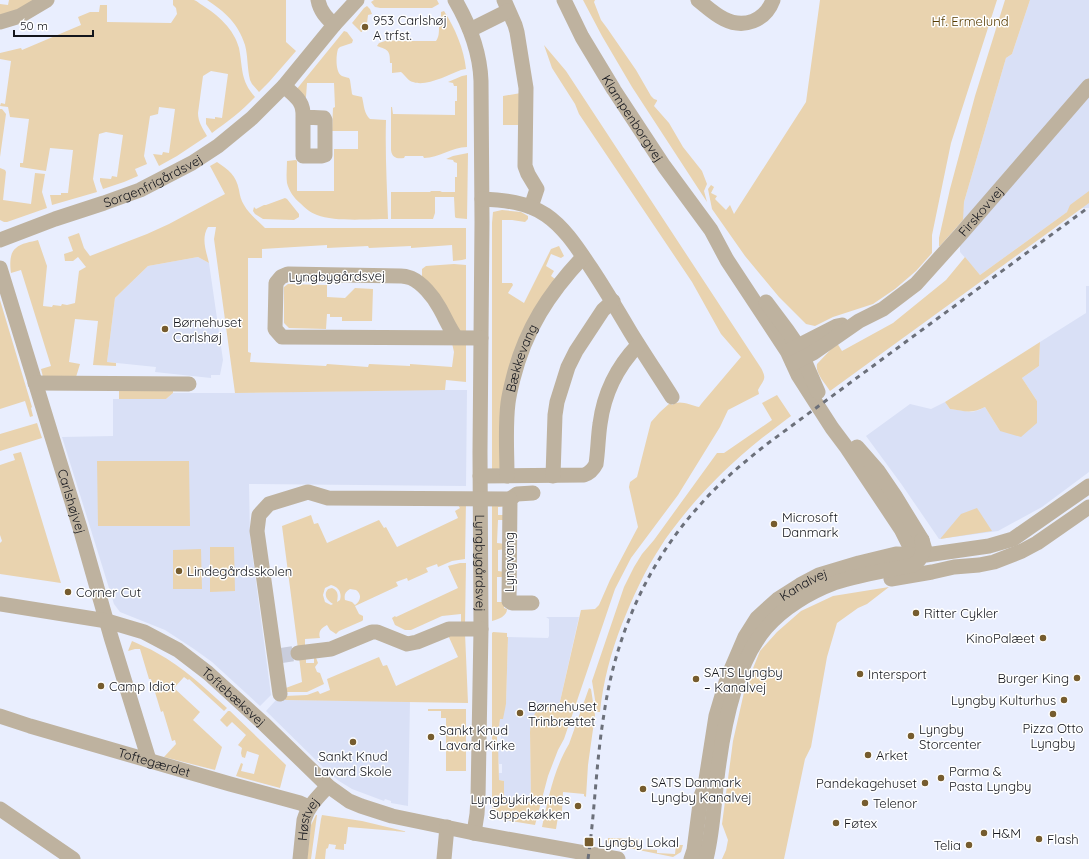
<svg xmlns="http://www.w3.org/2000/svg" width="1089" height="859" font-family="Quicksand,sans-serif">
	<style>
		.built { fill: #d9e0f6 }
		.green { fill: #e9d3af; fill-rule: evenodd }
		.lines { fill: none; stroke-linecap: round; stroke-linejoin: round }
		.minor-tunnel { stroke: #c9cddc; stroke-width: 15; stroke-dasharray: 15 8; stroke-linecap: butt }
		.minor { stroke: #beb29f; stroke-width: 15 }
		.rail { stroke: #6c707a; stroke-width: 3; stroke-dasharray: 5 5; stroke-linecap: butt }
		.poi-dot { fill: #765c2e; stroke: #fff; stroke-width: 1.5 }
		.labels { text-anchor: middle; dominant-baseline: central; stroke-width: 3; stroke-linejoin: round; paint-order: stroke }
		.poi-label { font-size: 13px; fill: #13151c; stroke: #fff; text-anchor: start }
		.park-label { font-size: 13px; fill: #553a00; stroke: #fff }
		.street-label { font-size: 13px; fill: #13151c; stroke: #fff }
	</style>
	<rect width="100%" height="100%" fill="#e9eefe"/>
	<path class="built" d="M1030,0H1089V208H1078L1067,212L980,275L960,252V235L964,202L1006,58L1012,54Z
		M198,257L209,263L223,360L220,375H211V378L155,372L156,367L107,362L115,298L148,266Z
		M1086,286H1089V472L1042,507L998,531L939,539L902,485L866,436L910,404L931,409L945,402L950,409L972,412L979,410L985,407L1000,431L1037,401L1022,378L1039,366L1040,342L1086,313Z
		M405,390H467L466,486L249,484L250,537L271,695L260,706L212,662L194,649L165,630L120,612L114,604L62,437L113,436V399H166L173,393H233Z
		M546,617H579L559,706L539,707L530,732L531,802L504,801V781L499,780V773H502V764H499L498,755V743H501V733L492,734V727H499L500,719L506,704L508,637L548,638L549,636V619Z
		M276,700L410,701L408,806L391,803V801L385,799L384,801L352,789L339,781L329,773L266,711Z"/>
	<path class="green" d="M9,0H36L0,19V4L8,5Z
		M173,0C179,0 188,0 194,0C197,1 200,4 202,5C218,15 234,29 239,48C243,68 240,80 255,97C242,111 227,122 212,133L206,124V118L215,119V117L222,118L228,74L211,71L203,76L198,113C198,122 203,129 207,136L177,156L159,166L153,154L162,155L163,152L169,153L175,109L159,107L158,114L150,116L144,156L147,164L135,169L138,176L124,182L103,189L100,181V178L111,179L112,176L117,177L123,135L106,132L99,134L93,179L97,192L52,205L50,195H61V193H68L73,150L50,148L46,171L20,167V163H23L29,119L10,117L8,107L0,106L1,103L5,104L11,61L0,59V53L21,48L22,50L81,25L78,17L90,12H99L100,5H107V22L171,23L177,14L176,8L173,5Z
		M207,0H286V42L296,51L269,82L259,92L252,84L250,80C247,68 248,56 245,45C238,23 225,12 207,0Z
		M374,0H437L439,4L432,8H380L375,7L371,2Z
		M583,0H595L594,2L601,20L607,28L636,70L651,96L654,99L657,100V101L654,106L669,123L683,147L702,171L707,184L704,191L707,202L632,87L602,36Z
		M820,0H997L951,143L932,235V253L916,271L895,289L873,304L833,317L815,326L806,324L779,297L745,256L712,209L708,189L711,185L714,187L711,193L717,196L715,199L726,210L730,205L734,214L806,102Z
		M1005,0H1030L1012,54L1006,58L964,202L963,220L940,246H939V238L950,189L975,96Z
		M367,6L370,9L372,14L368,15L367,23H362V32H361L352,23L364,8Z
		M444,11C455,28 464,49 466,69L461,70C448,75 426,87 413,82C408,81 405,75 401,72L392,73V63H390C390,51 389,50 377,46L379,43L388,40L400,41H436C439,37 439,32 439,27L441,26V12Z
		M344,31L347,32L353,40L352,43L340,47L338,49C336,55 335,73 342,76C344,77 346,77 349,78L350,80L352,94L353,95L362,97C364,105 364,114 370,119L386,120C385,153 387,186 388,219C369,219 334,222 317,215C311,213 305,208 300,203C294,198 289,191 287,183C286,175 287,168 287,161L296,160L297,161V191H334V149H358V131H332L333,108L335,107L334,83H307L306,97L303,98L296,90Z
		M544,45L566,71L761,368C767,379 764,379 758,390L759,394L728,410L720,427L678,495L631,558L615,589L564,739L558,750L548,776L535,825L499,819C494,817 493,814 492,808V734H497V743H498L499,780L504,781V800L531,802L530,732L531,720L539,707L559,706L581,610L595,609L599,605L610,580L638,527L629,487L630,482L637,477L651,422L660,412L670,403L672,405C679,399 690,405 699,407L702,403L741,357L721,334L692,282L579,114L575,104L552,68Z
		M467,75V147C452,147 439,158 424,158L423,156H405L404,158C397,159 392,158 391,150V107H392L393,114L455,115V101H457V86H454L453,83L448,82L462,76Z
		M521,93L520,125H503V96Z
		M0,109H2L6,114L0,157Z
		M468,153L467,219L456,218L455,217L454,197H435V213L433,219H391V192H430L431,191H440L442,192H455V177H457V163L454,162L453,160L446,159L453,156Z
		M217,162C229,170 236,175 239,190C240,196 241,200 244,205C249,214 258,221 265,228H466V259L462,260L453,261L452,245L411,248V246L369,248L368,246L327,248V245L262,249V258H248V352L251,353L250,362L326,366L327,364L368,367L369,364L410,366V364L452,367L454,352L452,343H466V382L446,380L445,390L235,393L214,239L216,227H208C201,238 206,251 209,263L198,257L148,266L115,298L107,362L116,363V366L93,365L98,321L75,319L69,362L80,364L76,377H43L41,369L51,366L21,270L11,273C10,266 9,253 16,248C21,243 31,242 38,240L47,266L43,306L52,307L53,305L61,306L62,304L67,305L75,303L79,271L86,267L78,257L73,261H65L64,254L73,251L68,237L79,233L84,248L90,256L147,234L169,224L225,194L210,166Z
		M0,168L5,170L6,172L3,200L31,204L35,173L45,174L42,192L47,208L7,222H4L0,220Z
		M1089,191V203L830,391C825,383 815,373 817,364L837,343L842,351L893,323L946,280L965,257L980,275L1067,212L1070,205Z
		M285,198L287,199L299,214V217L294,220L263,219L255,214L253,211L254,207L256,209L264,205H266Z
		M502,210L521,212L528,216V219L525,222L512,220H502V283H512L513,285L508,293L524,303L551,249L559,246L564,256L561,258L551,254L546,266L554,271L551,276L558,281L516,354L504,466L492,472V223L493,212Z
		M454,264L466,265V334L460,332L422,281V269L426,266Z
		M288,284L327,285V297L345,298L355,288L373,289L372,321H342V317H330V314H327L326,329L289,328L284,323V287Z
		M0,300L32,407L31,408L33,416L30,417L25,401L0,409Z
		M1040,342L1039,366L1022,378L1037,401V423L1021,437L1000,431L985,407C972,414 964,411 950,409L945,402Z
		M119,389H173V393L166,399H119Z
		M777,395L791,416C781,423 772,431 762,438C731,463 703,490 679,521C673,529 666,537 661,546C645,570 633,597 622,624C611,652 603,682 600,712H597L592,681L624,587L634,567L642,554L654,540L717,453H724L772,420L762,403Z
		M37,423L42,438L0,451V434Z
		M21,452L61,583L0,574V543L2,541L0,535V465L15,460L13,454Z
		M97,461H189L190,526H98Z
		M466,501L465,559L452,561L438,567L437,564L426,568L428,572L408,581L407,578L396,582L398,586L355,606L359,614L363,616V620L362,621L339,631L336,634L330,630L327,625C321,628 318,632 320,638L305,639V649H298L282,526L311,515L314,524L318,523L327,543L379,520L384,528L386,527L397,547L458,518L455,511L460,508L458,505ZM331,585C339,587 342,593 340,600L337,602C338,596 339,591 332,588L328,589C323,595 327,600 333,604L331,605L325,602L323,595L325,588ZM350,589L356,590C362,594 361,601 355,605L352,602L345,600C344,595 345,592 350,589Z
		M492,505L506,507H498V515H506V520H498L497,543L506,544V549L498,550V571L506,572L505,577H497V602H504V608L507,609C507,616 499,619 492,621Z
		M977,508L992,531L940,539L961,514Z
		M210,547H234L235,591L210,592Z
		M201,549L202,589H173V550Z
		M460,563H466L465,625L461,624V614L442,616L411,630H405L395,625L392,618L395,616L396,617L458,588L448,566Z
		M889,587L867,604L858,608L837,623L827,657L811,747L805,759L784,859H722L726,850L728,840L722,824L733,741L745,688L760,651L777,632L801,611L833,596Z
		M493,632L507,633V637H508L506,704L503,719H500L499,727H492V633Z
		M447,633H465L468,703L285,700V696L307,695L318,691L320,694L330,690L327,679L379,657L383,666L387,665L396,686L458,657Z
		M132,641C140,645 149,648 157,653C183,667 205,688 227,708L224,711L189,679L188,680L184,677L174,688L200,712L193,720L222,747L215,770L164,757L176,744L175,740L172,741L163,711L161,712L151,679H149L140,649H135L128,651Z
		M315,655L318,663L315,667L317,672L320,673L324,684L307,692H284L283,689L302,682L299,657L306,656V663H314V656Z
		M589,688L591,689L595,715L588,765L586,797L584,796V794L563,792L562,811H559L556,829H555L542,827C548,799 554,769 569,744Z
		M428,709H466V771H446V718H441V711H428Z
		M228,711H230L286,765L280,788L236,776L241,763L243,764L241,771L254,774L259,755L247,751L245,758L242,757L241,753L242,748L238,745L246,735L232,722L227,727L220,720Z
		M316,815H317L311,859H307L311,825Z
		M322,815L362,821L408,832L348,827L346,844H344V850L335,849L336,845L329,844L328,848L326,849L325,859H315L321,819Z
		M608,838L639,839V849L657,850V853L675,854L676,845H683L681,852L673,857L609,844L608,843Z"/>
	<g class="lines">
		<path class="minor-tunnel" d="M278,656L298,653"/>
		<g class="minor">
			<path d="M318,0C320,11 326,17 334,25"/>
			<path id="s1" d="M455,0C469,24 480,53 481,81L482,222L480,452L481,629L478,798L477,814L474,833"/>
			<path d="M504,0L515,25L517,32L526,88L525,166L528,174L537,189L531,207"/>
			<path id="s2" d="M564,0L582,37L614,90L664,166L711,230L727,260L787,351L798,375L814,400L832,428L847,448L901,529L914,555"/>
			<path d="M698,0C707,7 714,14 724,19C744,29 765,21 773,0"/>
			<path d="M0,22L20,16L47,0"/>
			<path d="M470,30L508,11"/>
			<path d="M284,86C295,96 304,101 303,117L324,118L325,120V155L322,156H303V117"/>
			<path d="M482,199C504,200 527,202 546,215C565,228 578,249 591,268C605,289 618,311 631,333C644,354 658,375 672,397"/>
			<path id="s3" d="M0,240L55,219L104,203L140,190L192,163L218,146L252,118L284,86L334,25L357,0"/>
			<path id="s4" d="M0,268L80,528L111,637L149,760"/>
			<path d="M766,302L787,330L798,346L818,392"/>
			<path d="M456,337C449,328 445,317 439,307C433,296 422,283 411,278C408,277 404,276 401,276L288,274L281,277L276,283L275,329L282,337L481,338"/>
			<path d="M790,350L837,326L842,325"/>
			<path id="s5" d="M793,363L813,353L859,321L883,309L916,284L960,235L1089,86"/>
			<path d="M35,383L189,384"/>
			<path d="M857,447L878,471L895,496L922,540L925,550"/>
			<path d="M480,476L584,475C590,473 593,470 596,464C598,451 598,437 600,424C604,393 617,367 638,345"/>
			<path id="s6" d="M507,476C507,452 505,427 508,403C509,395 511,387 513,379C525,330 549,293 583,257"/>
			<path d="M553,476L555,415L557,402L568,367L576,351L603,310L613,301"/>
			<path d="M510,499L517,494L533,493"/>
			<path d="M891,579L932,572L954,567L979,565L994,562L1022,551L1037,543L1089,507"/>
			<path id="s7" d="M0,604L107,621L144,632L178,650L208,673L263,723L328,786L349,801L361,806L392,816L474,833L618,859"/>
			<path d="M298,653L331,649L372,632H377L407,644L417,642L449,629H481"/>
			<path d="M280,694L257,531L259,515L269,504L308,492L328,498L510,499L509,601L512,603H532"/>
			<path id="s8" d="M0,716L30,726L230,784L300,803L309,807"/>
			<path d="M0,809L73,859"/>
			<path id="s9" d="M300,859L304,820C308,806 318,797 328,786"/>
			<path d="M444,859L447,827"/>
			<path id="s10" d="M691,859L694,850L701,796L705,786L716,716L727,679L745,637L757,618L778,599L800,585L819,575L859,563L896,554L926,555L989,546L1013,539L1089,486"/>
			<path d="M706,859C714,828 714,795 719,763C725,719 737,662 766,628C783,608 810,592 834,583C858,575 888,570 913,565C923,559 924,550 922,540"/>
		</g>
		<path class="rail" d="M588,859C595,811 596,762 604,714C615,637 647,563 700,505C720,482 743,463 767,444L1089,207"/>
	</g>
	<g class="poi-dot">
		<circle cx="365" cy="27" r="4"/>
		<circle cx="165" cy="329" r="4"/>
		<circle cx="774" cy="524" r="4"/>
		<circle cx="179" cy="571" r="4"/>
		<circle cx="68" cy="592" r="4"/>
		<circle cx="916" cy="613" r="4"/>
		<circle cx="1043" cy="638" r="4"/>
		<circle cx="860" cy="674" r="4"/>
		<circle cx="1077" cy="678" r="4"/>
		<circle cx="696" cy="679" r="4"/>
		<circle cx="101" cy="686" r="4"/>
		<circle cx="1064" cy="700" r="4"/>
		<circle cx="520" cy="713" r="4"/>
		<circle cx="1053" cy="714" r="4"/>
		<circle cx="911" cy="736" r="4"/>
		<circle cx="431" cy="737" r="4"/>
		<circle cx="353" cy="742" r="4"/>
		<circle cx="868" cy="755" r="4"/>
		<circle cx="941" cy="778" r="4"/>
		<circle cx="925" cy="783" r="4"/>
		<circle cx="643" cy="789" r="4"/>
		<circle cx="865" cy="803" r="4"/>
		<circle cx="578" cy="806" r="4"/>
		<circle cx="836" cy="823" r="4"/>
		<circle cx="984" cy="833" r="4"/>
		<circle cx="1039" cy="839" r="4"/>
		<rect x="584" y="837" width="10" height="10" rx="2"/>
		<circle cx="969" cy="845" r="4"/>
	</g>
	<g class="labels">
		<g class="poi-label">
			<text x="373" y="20">953 Carlshøj<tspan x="373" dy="15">A trfst.</tspan></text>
			<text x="173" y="322">Børnehuset<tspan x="173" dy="15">Carlshøj</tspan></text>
			<text x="782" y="517">Microsoft<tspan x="782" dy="15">Danmark</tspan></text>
			<text x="187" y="571">Lindegårdsskolen</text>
			<text x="76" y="592">Corner Cut</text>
			<text x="924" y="613">Ritter Cykler</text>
			<text x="1035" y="638" text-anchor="end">KinoPalæet</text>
			<text x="704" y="672">SATS Lyngby<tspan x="704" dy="15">– Kanalvej</tspan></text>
			<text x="868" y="674">Intersport</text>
			<text x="1069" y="678" text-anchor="end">Burger King</text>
			<text x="109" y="686">Camp Idiot</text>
			<text x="1056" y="700" text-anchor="end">Lyngby Kulturhus</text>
			<text x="528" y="706">Børnehuset<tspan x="528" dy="15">Trinbrættet</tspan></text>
			<text x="1053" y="728" text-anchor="middle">Pizza Otto<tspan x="1053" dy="15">Lyngby</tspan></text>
			<text x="919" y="729">Lyngby<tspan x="919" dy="15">Storcenter</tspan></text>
			<text x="439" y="730">Sankt Knud<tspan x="439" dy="15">Lavard Kirke</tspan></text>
			<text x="876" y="755">Arket</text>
			<text x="353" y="756" text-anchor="middle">Sankt Knud<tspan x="353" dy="15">Lavard Skole</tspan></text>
			<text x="949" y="771">Parma &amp;<tspan x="949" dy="15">Pasta Lyngby</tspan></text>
			<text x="651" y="782">SATS Danmark<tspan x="651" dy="15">Lyngby Kanalvej</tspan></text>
			<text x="917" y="783" text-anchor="end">Pandekagehuset</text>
			<text x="570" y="799" text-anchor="end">Lyngbykirkernes<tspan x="570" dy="15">Suppekøkken</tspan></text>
			<text x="873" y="803">Telenor</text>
			<text x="844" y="823">Føtex</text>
			<text x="992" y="833">H&amp;M</text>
			<text x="1047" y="839">Flash</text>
			<text x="598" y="842">Lyngby Lokal</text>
			<text x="961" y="845" text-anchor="end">Telia</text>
		</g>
		<g class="park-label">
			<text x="970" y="21">Hf. Ermelund</text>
		</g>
		<g class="street-label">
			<text stroke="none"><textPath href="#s2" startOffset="137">Klampenborgvej</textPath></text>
			<text stroke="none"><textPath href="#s3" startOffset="164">Sorgenfrigårdsvej</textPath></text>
			<text stroke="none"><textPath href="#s5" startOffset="244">Firskovvej</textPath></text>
			<text transform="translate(337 276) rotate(-1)">Lyngbygårdsvej</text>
			<text stroke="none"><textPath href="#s6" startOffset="120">Bækkevang</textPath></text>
			<text stroke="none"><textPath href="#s4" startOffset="244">Carlshøjvej</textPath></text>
			<text transform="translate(509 562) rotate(-90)">Lyngvang</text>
			<text stroke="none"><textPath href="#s1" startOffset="568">Lyngbygårdsvej</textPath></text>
			<text stroke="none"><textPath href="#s10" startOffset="310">Kanalvej</textPath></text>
			<text stroke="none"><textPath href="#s7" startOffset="258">Toftebæksvej</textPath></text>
			<text stroke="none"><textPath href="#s8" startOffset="161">Toftegærdet</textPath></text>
			<text stroke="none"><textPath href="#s9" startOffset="41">Høstvej</textPath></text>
		</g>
	</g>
	<path d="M14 30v6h79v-6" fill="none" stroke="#13151c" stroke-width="2"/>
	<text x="20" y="30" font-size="12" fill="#13151c" stroke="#ffffff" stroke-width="3" paint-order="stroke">50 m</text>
</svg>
